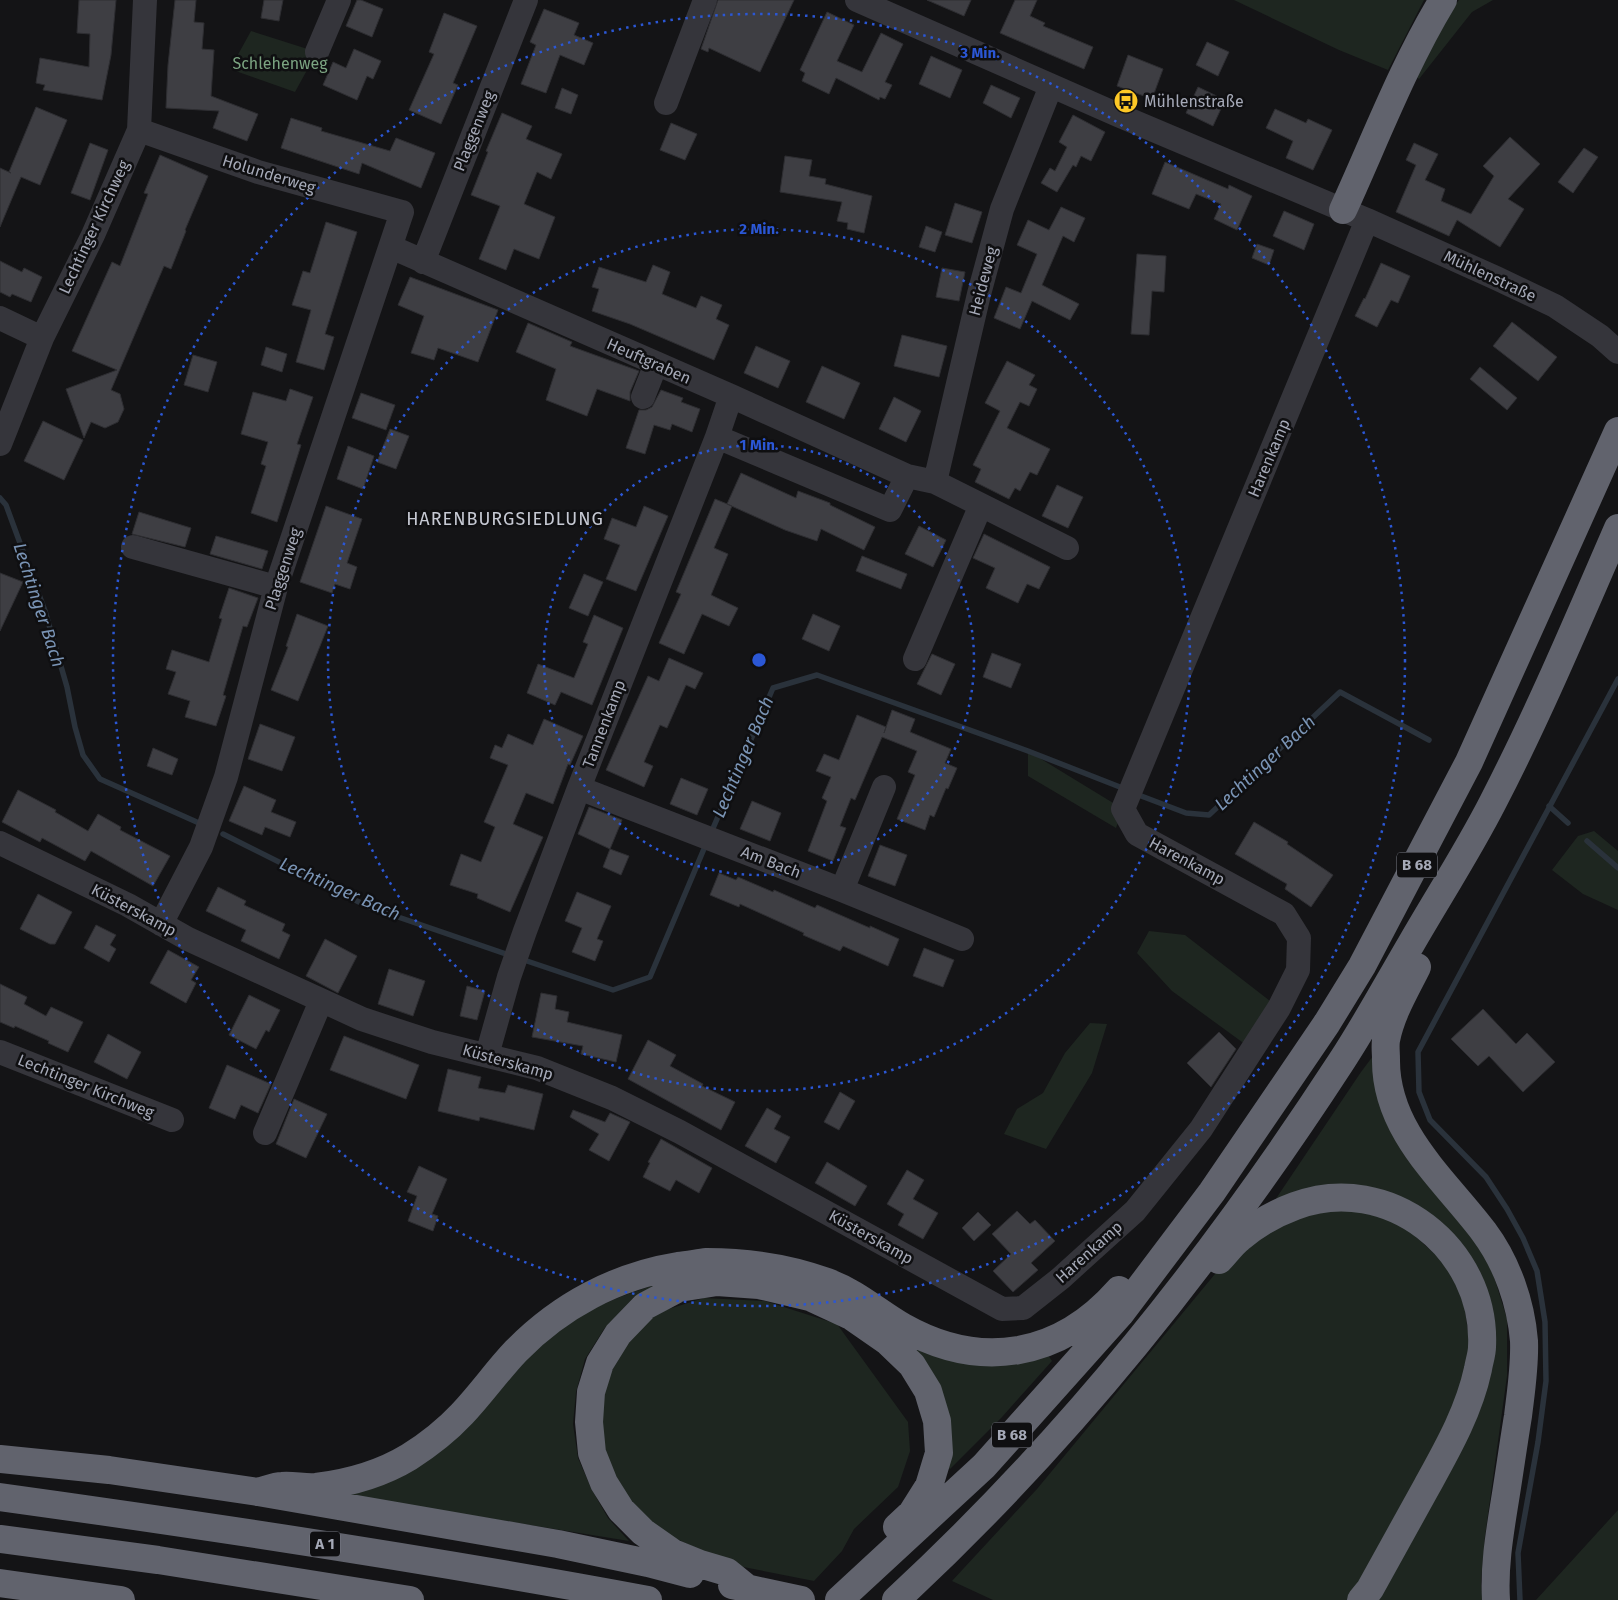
<svg xmlns="http://www.w3.org/2000/svg" width="1618" height="1600" font-family="'Fira Sans',sans-serif">
	<style>
		.green { fill: #1e2620 }
		.lines { fill: none; stroke-linecap: round; stroke-linejoin: round }
		.stream { stroke: #2a323b; stroke-width: 5.5 }
		.building { fill: #3e3e43; stroke: #2e2e32 }
		.minor { stroke: #35353b; stroke-width: 24 }
		.highway { stroke: #61636d; stroke-width: 28 }
		.ring { fill: none; stroke: #2b57d5; stroke-width: 2.5; stroke-dasharray: 2.5 5 }
		.labels { text-anchor: middle; dominant-baseline: central; stroke-width: 5; stroke-linejoin: round; paint-order: stroke }
		.shield { fill: #0f0f11; stroke: #787b85; stroke-width: 1 }
		.shield-label { font-size: 15px; font-weight: bold; fill: #a5a9b7 }
		.park-label { font-size: 16px; fill: #7ba481; stroke: #0f0f11 }
		.poi-label { font-size: 16px; fill: #a5a9b7; stroke: #0f0f11; text-anchor: start }
		.street-label { font-size: 16px; fill: #a5a9b7; stroke: #0f0f11 }
		.neighbourhood-label { font-size: 18px; letter-spacing: 1px; fill: #c6c9d3; stroke: #0f0f11 }
		.water-label { font-size: 18px; font-style: italic; fill: #7a94b5; stroke: #0f0f11 }
		.centre { fill: #2b57d5; stroke: #0f0f11; stroke-width: 2.5 }
		.ring-label { font-size: 15px; text-anchor: middle; font-weight: bold; fill: #2b57d5; stroke: #0f0f11; stroke-width: 5; stroke-linejoin: round; paint-order: stroke }
	</style>
	<rect width="100%" height="100%" fill="#141416"/>
	<path class="green" d="M1234,0H1424L1388,70L1339,50Z
		M1459,0H1493L1472,12L1419,79L1417,77L1451,10Z
		M251,31L317,52L295,92L230,69Z
		M1028,751L1123,809L1116,828L1028,776Z
		M1594,831L1618,851V910L1583,894L1552,870L1578,836Z
		M1149,931L1185,935L1279,1008L1253,1050L1172,991L1137,953Z
		M1090,1023L1107,1024L1092,1073L1046,1149L1004,1134L1017,1109L1043,1093L1065,1053Z
		M1376,1052L1482,1247L1495,1280L1507,1319V1376L1485,1536L1481,1581L1482,1600H1370L1454,1456L1483,1294L1396,1200L1271,1206L1361,1072Z
		M1364,1206L1402,1224L1452,1270L1465,1309L1470,1348L1460,1391L1410,1496L1348,1600H993L952,1581L1037,1489L1234,1251L1280,1219Z
		M666,1281L634,1297L604,1329L585,1359L576,1392L573,1424L578,1458L592,1490L608,1518L629,1541L338,1494L525,1361C532,1354 539,1346 547,1339C581,1309 624,1295 666,1281Z
		M704,1298L765,1301L837,1324L908,1422L910,1451L898,1487L854,1529L842,1551L814,1581L733,1565L657,1530L621,1489L602,1445L603,1387L624,1346L656,1313Z
		M883,1326L953,1360L1001,1366L1048,1355L1052,1361L1002,1417L950,1469L945,1464L948,1450Z
		M1618,1509V1600H1536L1618,1510Z"/>
	<g class="lines">
		<path class="stream" d="M0,498L6,505L45,611L67,687L75,727L83,755L100,779L199,823
			M1136,794L1186,813L1209,815L1340,692L1429,740
			M1549,806L1568,823
			M711,833L773,688L817,675L1028,751L1125,789
			M223,834L369,907L512,956
			M1587,841L1618,868
			M521,959L613,990L650,977L706,844
			M1520,1600L1518,1553L1538,1442L1546,1381L1545,1322L1537,1271L1523,1238L1507,1209L1486,1177L1430,1120L1419,1092L1418,1052L1618,679"/>
	</g>
	<path class="building" d="M79,0H116L111,55L102,100L43,90L45,85L36,83L40,58L89,67L90,34L77,33Z
		M175,0H196L194,22L204,23L202,49L214,50L211,96L258,114L247,141L213,128L219,111L166,108L168,65Z
		M264,0H283L279,21L261,18Z
		M357,0H361L383,9L372,37L346,26Z
		M718,0H794L760,72L709,48L708,52L701,49Z
		M927,0H971L964,16Z
		M1015,0H1037L1030,16L1045,23L1043,26L1093,47L1084,69L1000,33Z
		M544,9L579,23L574,35L593,43L584,65L560,55L546,93L521,84L536,45L530,42Z
		M827,12L854,25L837,61L862,72L881,33L903,44L885,82L892,85L885,99L880,97L879,100L836,78L829,94L802,81L805,73L800,70Z
		M444,13L477,26L453,83L458,85L441,124L409,110L434,54L429,52Z
		M1207,42L1229,52L1218,76L1196,65Z
		M354,49L381,61L373,79L367,76L357,100L323,85L333,62L346,68Z
		M1128,55L1163,69L1152,99L1117,86Z
		M931,56L962,70L950,98L919,84Z
		M991,85L1020,98L1011,118L983,103Z
		M1198,87L1225,100L1213,126L1186,113Z
		M562,88L578,95L571,114L555,108Z
		M36,107L67,120L40,185L21,177L0,227V168L11,173L9,172Z
		M1275,109L1306,123L1308,119L1332,130L1313,170L1286,158L1293,141L1266,128Z
		M502,113L532,126L526,139L562,154L551,179L537,172L524,204L555,217L539,259L514,249L506,270L479,259L500,206L471,195L488,152L486,151Z
		M1073,115L1105,132L1091,161L1081,156L1076,167L1073,165L1057,192L1041,183L1050,168L1055,171L1067,147L1059,142Z
		M291,118L322,128L321,131L390,151L396,138L435,153L421,188L362,163L359,174L281,148Z
		M671,123L697,134L685,160L660,150Z
		M1510,137L1540,164L1508,199L1524,209L1500,247L1457,220L1449,236L1396,212L1416,165L1406,160L1414,143L1438,154L1425,180L1445,189L1441,201L1471,214L1494,176L1483,166Z
		M90,143L108,150L90,200L71,193Z
		M1584,148L1598,157L1573,193L1558,182Z
		M160,155L208,176L185,230L186,231L171,269L164,266L111,390L120,394L124,409L118,422L105,428L91,422L84,438L66,389L117,370L72,351L112,262L120,266L148,194L144,193Z
		M785,156L812,160L809,176L826,179L825,184L872,196L864,233L847,229L848,223L837,221L842,202L780,192Z
		M1165,162L1228,189L1229,185L1252,196L1237,230L1214,219L1221,204L1196,194L1189,209L1152,194Z
		M955,203L982,212L972,243L945,235Z
		M1061,207L1085,218L1074,242L1063,236L1042,285L1079,304L1070,320L1032,301L1020,329L994,318L1006,287L1021,293L1037,254L1017,245L1028,220L1049,230Z
		M1284,211L1314,224L1304,250L1273,236Z
		M326,222L357,232L325,334L334,337L324,370L296,362L311,310L292,305L303,271L310,273Z
		M926,226L942,232L935,252L919,247Z
		M1257,244L1274,250L1269,265L1252,258Z
		M1137,254L1166,256L1164,292L1152,291L1149,335L1131,334Z
		M0,261L22,272L24,268L42,277L31,302L12,294L10,297L0,292Z
		M1381,263L1410,276L1398,303L1391,300L1377,327L1355,316L1364,298L1365,299Z
		M653,265L670,272L662,294L696,308L701,296L722,305L716,319L729,325L714,360L630,324L592,311L599,289L592,287L599,267L646,282Z
		M942,268L965,272L959,301L936,297Z
		M410,277L498,310L478,362L438,348L434,360L411,353L424,316L398,305Z
		M1512,322L1557,357L1538,381L1493,346Z
		M528,323L572,342L570,346L639,371L630,392V401L597,389L587,416L546,400L556,369L516,352Z
		M902,335L947,346L939,377L894,366Z
		M756,346L790,361L778,388L744,373Z
		M266,347L287,354L282,372L261,365Z
		M193,355L217,362L208,392L184,385Z
		M1007,361L1035,375L1029,385L1037,389L1029,406L1020,402L1007,428L1050,449L1037,475L1030,472L1020,491L1015,488L1009,499L975,482L981,469L973,465L1000,411L985,403Z
		M822,366L860,383L844,419L806,402Z
		M1480,367L1517,398L1507,410L1470,379Z
		M290,389L313,397L297,444L301,445L277,522L251,513L266,466L261,464L268,442L241,434L253,392L286,401Z
		M661,390L683,398L681,402L700,409L692,432L672,424L670,430L654,425L645,454L626,448L639,410H646L652,407Z
		M361,393L395,405L386,430L352,418Z
		M894,397L921,411L906,442L879,429Z
		M43,421L83,440L64,480L24,461Z
		M390,429L409,436L396,469L377,462Z
		M348,446L374,456L363,489L337,479Z
		M741,473L796,498L798,491L830,503V505L875,527L864,550L821,529L817,541L785,530L727,504Z
		M1057,485L1083,497L1068,528L1042,516Z
		M715,499L732,506L714,548L728,554L711,595L738,608L729,626L702,614L684,654L659,643L681,594L676,592Z
		M326,506L362,519L347,563L357,567L350,589L335,584L332,593L300,582Z
		M644,506L668,516L636,591L606,579L620,545L604,539L612,518L636,527Z
		M139,512L191,528L185,547L132,534Z
		M919,526L946,540L933,567L905,554Z
		M984,534L1050,567L1039,589L1027,584L1018,603L986,588L995,568L973,558Z
		M216,536L268,551L262,569L210,554Z
		M862,556L907,574L901,589L856,571Z
		M0,573L23,582L0,631Z
		M584,574L603,582L588,616L569,608Z
		M229,588L258,598L247,627L243,626L223,695L226,696L216,726L185,717L190,701L168,694L176,672L166,669L172,650L209,662L222,619L219,618Z
		M297,614L328,626L298,701L271,690L288,647L286,646Z
		M813,614L840,626L829,651L802,639Z
		M594,615L623,628L592,705L561,692L555,705L527,693L538,664L574,678L588,644L583,642Z
		M992,653L1021,664L1011,688L983,677Z
		M932,654L955,664L941,695L917,684Z
		M669,658L703,673L695,689L686,685L667,728L660,725L644,762L653,766L644,787L606,770L648,676L659,681Z
		M892,710L915,719L910,732L951,749L945,763L957,768L948,789L946,788L934,817L930,815L925,830L897,819L915,775L908,772L917,751L882,737L855,800L851,798L840,826L846,828L833,861L808,851L827,801L822,798L831,777L816,771L824,754L839,760L857,715L886,727L884,733Z
		M544,719L583,736L570,765L568,764L553,804L526,793L513,824L543,837L510,912L477,898L478,894L450,885L461,854L481,862L495,827L484,822L508,765L490,758L495,745L502,748L508,734L533,745Z
		M260,724L295,737L282,771L248,759Z
		M153,748L178,759L172,775L147,766Z
		M681,778L708,789L697,815L670,804Z
		M244,786L276,800L271,812L296,822L290,837L265,827L262,835L229,821Z
		M18,790L56,810L55,812L88,831L98,814L121,827L120,830L170,856L153,886L91,851L85,861L42,838L40,842L2,822Z
		M752,801L781,813L770,841L740,829Z
		M589,807L622,820L610,849L578,834Z
		M1254,822L1288,842L1287,844L1333,875L1311,907L1285,889L1287,884L1235,854Z
		M880,845L907,855L895,886L868,876Z
		M610,849L629,856L621,875L603,867Z
		M719,873L736,880L738,877L773,892L774,890L815,908L817,905L870,928V926L899,939L888,966L843,946L840,951L803,935L804,933L740,904L739,907L710,895Z
		M218,887L246,901L244,905L285,924L282,931L290,935L279,959L241,941L246,930L206,911Z
		M577,892L611,906L597,939L603,941L595,961L572,952L582,928L565,921Z
		M38,894L72,912L55,944H50L20,929Z
		M96,925L116,935L110,945L116,949L109,962L84,948Z
		M325,939L357,956L338,993L306,976Z
		M924,948L954,960L943,987L913,976Z
		M168,950L199,967L191,980L196,983L186,1003L150,983Z
		M389,969L425,981L413,1016L378,1004Z
		M0,984L27,997L24,1004L46,1016L51,1007L83,1022L68,1052L48,1043L49,1041L15,1026L14,1028L0,1022Z
		M467,986L485,991L477,1020L460,1016Z
		M541,993L557,996L555,1009L569,1012L567,1022L622,1035L616,1062L581,1054L583,1046L532,1037Z
		M249,995L280,1010L269,1032L266,1030L256,1049L229,1035Z
		M1483,1009L1516,1044L1527,1033L1555,1062L1523,1092L1489,1056L1478,1066L1451,1039Z
		M1219,1032L1236,1049L1211,1087L1187,1063Z
		M108,1034L141,1052L127,1079L94,1062Z
		M344,1036L419,1065L406,1099L330,1070Z
		M648,1040L676,1055L670,1066L703,1084L702,1086L735,1102L721,1130L628,1079Z
		M227,1065L271,1084L258,1113L241,1105L235,1119L209,1108Z
		M448,1069L481,1077L478,1088L505,1093L508,1085L543,1094L534,1130L480,1117L479,1121L438,1111Z
		M840,1092L855,1101L839,1130L824,1122Z
		M294,1099L327,1114L306,1158L276,1144Z
		M767,1108L781,1116L774,1129L790,1137L776,1163L745,1146Z
		M573,1110L605,1122L610,1113L630,1122L609,1161L589,1150L599,1134L570,1117Z
		M661,1139L712,1168L699,1193L676,1180L670,1191L643,1177L650,1163L648,1162Z
		M827,1162L867,1186L855,1206L815,1183Z
		M419,1166L447,1179L432,1214L438,1216L433,1231L408,1221L417,1196L407,1192Z
		M907,1170L924,1180L913,1199L938,1213L923,1239L898,1225L904,1214L887,1204Z
		M1017,1211L1030,1224L1035,1220L1055,1241L1031,1263L1038,1270L1013,1292L993,1271L1011,1254L992,1234Z
		M978,1212L991,1225L974,1241L962,1228Z"/>
	<g class="lines">
		<path class="minor" d="M857,0L1118,115L1367,220L1496,278L1555,306L1600,336L1618,352
			M317,52L339,0
			M666,103L705,0
			M139,130L258,172L402,212
			M391,247L731,396L907,476L935,482L1067,548
			M423,262L526,0
			M0,318L42,338
			M643,397L656,364
			M717,437L890,510L907,476
			M0,444L42,338L93,235L139,130L145,0
			M935,482L979,294L1002,209L1051,86
			M133,547L276,587
			M915,659L981,505
			M579,788L842,890L962,939
			M0,843L128,905L188,939L362,1019L432,1042L537,1068L612,1098L680,1132L1002,1309L1023,1308L1061,1278L1135,1211L1201,1129L1279,1008L1298,970L1299,938L1284,914L1137,834L1123,809L1367,220
			M842,890L884,787
			M161,924L201,847L226,777L276,587L402,212
			M0,1052L172,1120
			M487,1055L509,977L525,931L579,788L717,437L731,396
			M265,1133L321,1001"/>
		<path class="highway" d="M1343,210C1375,140 1403,66 1443,0
			M1417,967C1405,991 1391,1014 1386,1040C1385,1046 1386,1053 1386,1059C1385,1131 1444,1179 1484,1232C1507,1263 1521,1303 1524,1341C1525,1366 1521,1391 1518,1416C1513,1446 1509,1476 1504,1506C1499,1537 1494,1569 1496,1600
			M1219,1260C1226,1253 1232,1244 1240,1238C1255,1225 1276,1213 1295,1206C1388,1171 1487,1249 1482,1347C1482,1354 1479,1362 1478,1369C1469,1411 1448,1448 1427,1486C1408,1520 1389,1555 1370,1589L1361,1600
			M0,1459L109,1470L258,1492L558,1544L648,1563L690,1574
			M258,1492C266,1490 274,1486 282,1486C293,1485 305,1488 316,1487C349,1483 381,1474 409,1457C428,1445 446,1431 462,1414C481,1394 497,1371 516,1351C560,1306 616,1276 678,1266C688,1265 698,1263 707,1262C749,1262 789,1268 827,1282C857,1293 877,1312 903,1327C981,1371 1060,1357 1119,1290
			M0,1497C217,1527 433,1560 648,1600
			M0,1539L158,1560L410,1600
			M0,1583L121,1600
			M732,1585L801,1600
			M748,1589L727,1572L700,1564L673,1553L643,1532L621,1510L604,1483L592,1453L589,1422L591,1392L600,1363L618,1334L645,1306L679,1288L717,1282L759,1285L810,1297L851,1316L887,1341L912,1365L928,1391L937,1421L939,1453L929,1486L912,1513L897,1527
			M839,1600L984,1466L1120,1314L1212,1192L1327,1023L1362,966L1469,762L1618,431
			M896,1600C1070,1439 1212,1260 1341,1062C1366,1024 1388,983 1411,944C1438,897 1468,851 1493,802C1539,713 1578,620 1618,528"/>
	</g>
	<g class="ring">
		<circle cx="759" cy="660" r="215"/>
		<circle cx="759" cy="660" r="431"/>
		<circle cx="759" cy="660" r="646"/>
	</g>
	<defs>
		<symbol id="bus-disc" viewBox="-11 -11 22 22"><circle r="9.5" fill="#fdc826" stroke="#0f0f11"/><path d="M-5-6H5V4H4V6H2V4H-2V6H-4V4H-5ZM-3.5-4V0h7V-4ZM-3.5 1.2v1.5H-2V1.2ZM2 1.2v1.5H3.5V1.2Z" fill="#111"/></symbol>
	</defs>
	<g fill-rule="evenodd">
		<use href="#bus-disc" x="1112" y="87" width="28" height="28"/>
	</g>
	<g class="labels">
		<g class="shield">
			<rect x="1397" y="852.5" width="40" height="25" rx="4"/>
			<rect x="992" y="1422.5" width="40" height="25" rx="4"/>
			<rect x="310" y="1531.5" width="30" height="25" rx="4"/>
		</g>
		<g class="shield-label">
			<text x="1417" y="865">B 68</text>
			<text x="1012" y="1435">B 68</text>
			<text x="325" y="1544">A 1</text>
		</g>
		<g class="park-label">
			<text x="280" y="63">Schlehenweg</text>
		</g>
		<g class="poi-label">
			<text x="1144" y="101">Mühlenstraße</text>
		</g>
		<g class="street-label">
			<text transform="translate(474 131) rotate(-68)">Plaggenweg</text>
			<text transform="translate(269 174) rotate(17)">Holunderweg</text>
			<text transform="translate(94 227) rotate(-65)">Lechtinger Kirchweg</text>
			<text transform="translate(1490 276) rotate(25)">Mühlenstraße</text>
			<text transform="translate(983 281) rotate(-75)">Heideweg</text>
			<text transform="translate(649 361) rotate(24)">Heuftgraben</text>
			<text transform="translate(1269 458) rotate(-67)">Harenkamp</text>
			<text transform="translate(283 569) rotate(-72)">Plaggenweg</text>
			<text transform="translate(604 724) rotate(-69)">Tannenkamp</text>
			<text transform="translate(1187 861) rotate(28)">Harenkamp</text>
			<text transform="translate(771 862) rotate(21)">Am Bach</text>
			<text transform="translate(134 910) rotate(28)">Küsterskamp</text>
			<text transform="translate(508 1062) rotate(16)">Küsterskamp</text>
			<text transform="translate(86 1086) rotate(22)">Lechtinger Kirchweg</text>
			<text transform="translate(871 1237) rotate(29)">Küsterskamp</text>
			<text transform="translate(1089 1252) rotate(-42)">Harenkamp</text>
		</g>
		<g class="neighbourhood-label">
			<text x="505" y="519">HARENBURGSIEDLUNG</text>
		</g>
		<g class="water-label">
			<text transform="translate(39 605) rotate(72)">Lechtinger Bach</text>
			<text transform="translate(743 757) rotate(-67)">Lechtinger Bach</text>
			<text transform="translate(1265 763) rotate(-43)">Lechtinger Bach</text>
			<text transform="translate(340 889) rotate(24)">Lechtinger Bach</text>
		</g>
	</g>
	<circle cx="759" cy="660" r="8" class="centre"/>
	<g class="ring-label">
		<text x="980" y="58">3 Min.</text>
		<text x="759" y="234">2 Min.</text>
		<text x="759" y="450">1 Min.</text>
	</g>
</svg>
